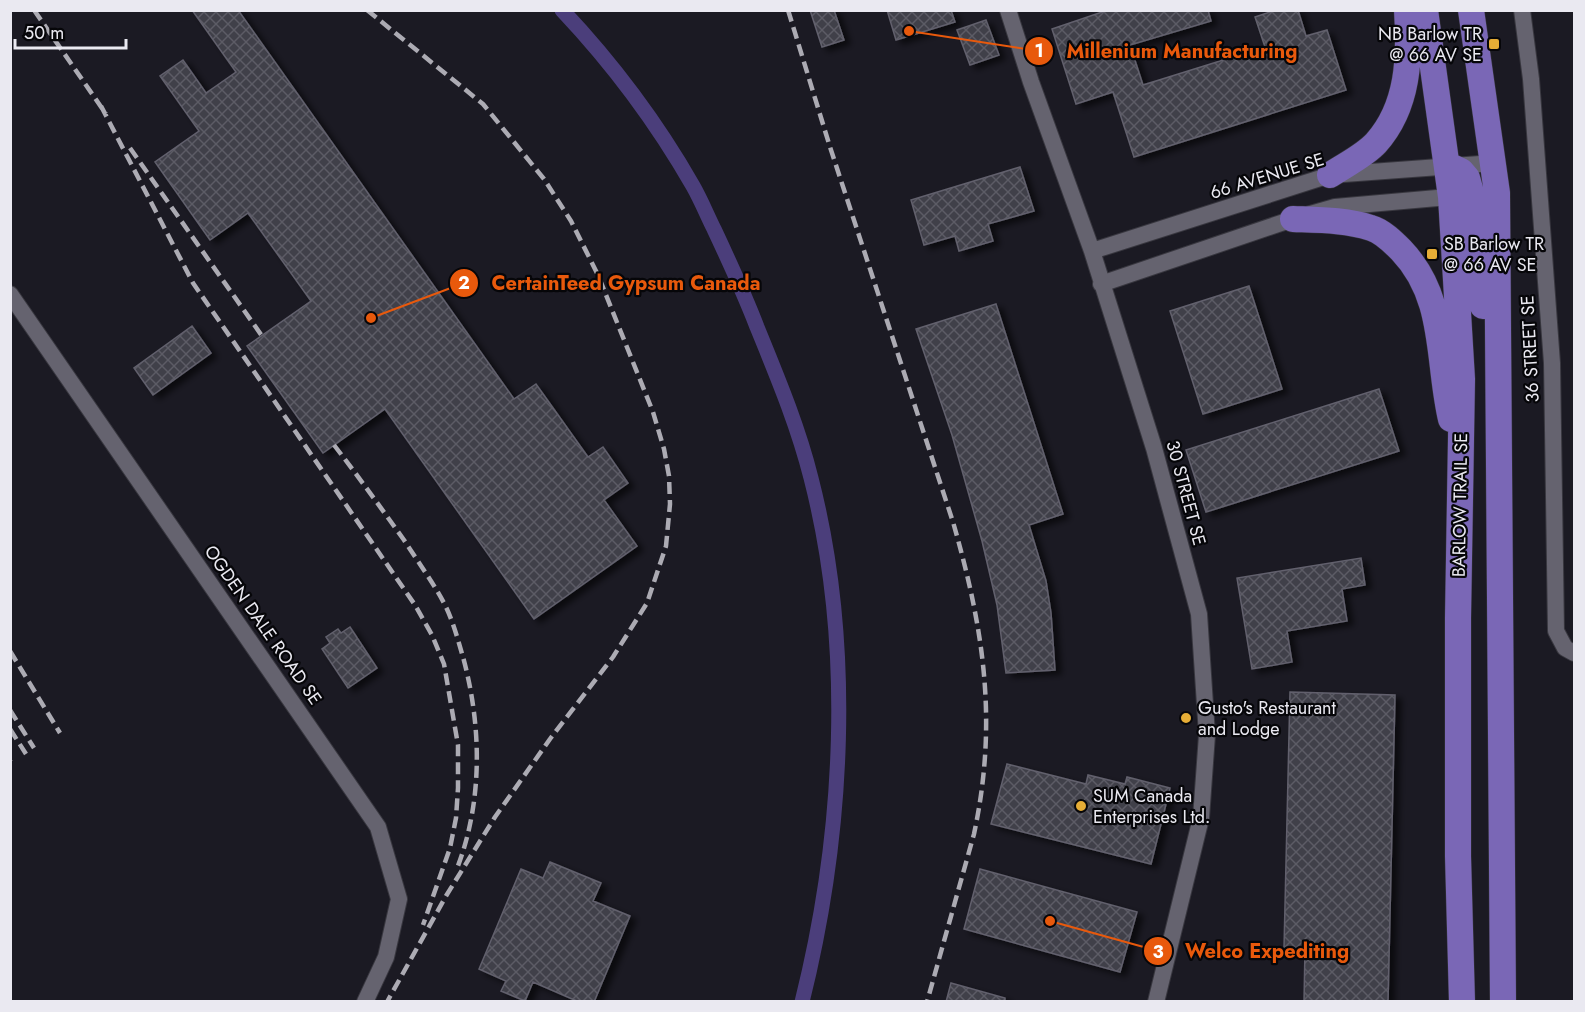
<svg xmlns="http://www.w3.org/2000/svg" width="1585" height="1012" font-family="Jost,sans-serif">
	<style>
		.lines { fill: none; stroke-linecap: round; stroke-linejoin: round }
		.canal { stroke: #4b3e7b; stroke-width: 15 }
		.building { fill: url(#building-cross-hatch); stroke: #62616d; stroke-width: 1.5; filter: url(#shadow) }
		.minor-casing { stroke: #38373f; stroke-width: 18 }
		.primary-casing { stroke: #38373f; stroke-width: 27 }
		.minor { stroke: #65636f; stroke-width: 16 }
		.primary { stroke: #7a67b6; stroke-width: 26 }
		.rail { stroke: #acabb3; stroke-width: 4.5; stroke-dasharray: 12 6; stroke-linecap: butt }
		.poi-dot { fill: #e6ad36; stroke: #060609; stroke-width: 2 }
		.labels { text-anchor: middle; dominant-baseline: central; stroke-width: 4.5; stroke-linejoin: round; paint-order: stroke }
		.poi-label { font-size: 18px; fill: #eae9f1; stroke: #060609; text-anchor: start }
		.street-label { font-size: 18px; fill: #eae9f1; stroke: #060609 }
		.leader { fill: none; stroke: #e8590c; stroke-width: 2 }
		.callout-dot { fill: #e8590c; stroke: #060609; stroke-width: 2 }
		.mark-label { font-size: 18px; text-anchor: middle; font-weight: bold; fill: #fff }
		.callout-label { font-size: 20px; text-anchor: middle; font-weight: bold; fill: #e8590c; stroke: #060609; stroke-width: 4.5; stroke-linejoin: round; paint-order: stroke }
	</style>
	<defs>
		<pattern id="building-cross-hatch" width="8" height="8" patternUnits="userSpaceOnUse" patternTransform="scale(1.5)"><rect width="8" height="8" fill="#403f4a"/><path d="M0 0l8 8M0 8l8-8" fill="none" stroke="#5c5b65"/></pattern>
		<filter id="shadow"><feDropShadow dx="6" dy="4" stdDeviation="3" flood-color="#0009"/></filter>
	</defs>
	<rect width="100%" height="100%" fill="#1b1a23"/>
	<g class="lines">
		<path class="canal" d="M562,10C612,63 657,123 693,186C701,200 707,215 714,229C729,261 744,293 757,327C777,376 798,426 811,478C854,645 844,834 802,1002"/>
	</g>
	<path class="building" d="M192,10H238L514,399L536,384L588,457L603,447L628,483L604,500L637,546L534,619L385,409L323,453L247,346L311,301L248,213L210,240L155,162L199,131L160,76L183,60L206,93L236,72Z
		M810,10H834L844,40L822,47Z
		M887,10H951L955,22L896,40Z
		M1108,10H1208L1211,21L1130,45L1143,85L1265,47L1255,17L1276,10H1298L1306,36L1327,30L1346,90L1134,157L1113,92L1076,104L1052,29Z
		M986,20L999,55L970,65L957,30Z
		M1020,167L1034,211L988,224L993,241L959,251L955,236L924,245L911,200Z
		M1249,286L1282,389L1203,414L1170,311Z
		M996,304L1063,514L1029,525L1046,581L1051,613L1055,670L1006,673L997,605L982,541L952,435L916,329Z
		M192,326L211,353L153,395L134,368Z
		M1379,389L1399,451L1206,512L1186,450Z
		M1361,558L1365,585L1342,589L1347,621L1287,631L1292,662L1252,669L1237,578Z
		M350,627L377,668L348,688L322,649L330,643L326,637L338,629L341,633Z
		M1290,692L1395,695L1388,1002H1304L1305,948H1284Z
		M1007,764L1086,784L1088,775L1125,784L1127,777L1170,788L1151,864L991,824Z
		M550,862L601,883L593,901L630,916L594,1002H579L533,982L525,1001L501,991L506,981L479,969L521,869L543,878Z
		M980,869L1137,912L1120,972L964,929Z
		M951,983L1005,998V1002H946Z"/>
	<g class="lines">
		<defs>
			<path id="minor" d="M1008,10L1031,82L1092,251L1154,448L1199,614L1207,735L1201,818L1156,1002
				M1522,10L1531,79L1552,363L1556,631L1565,648L1574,653
				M1092,251L1330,175L1494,163
				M1101,284L1293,219L1335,207L1460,196
				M10,294L378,827L399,899L386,957L365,1002"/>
			<path id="primary" d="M1425,10L1451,197L1462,379L1458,618V856L1462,1002
				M1471,10L1497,193L1503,1002
				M1448,165L1461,171L1467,178L1474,203L1483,306
				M1330,175C1345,165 1364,156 1376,143C1409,106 1410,57 1407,10
				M1293,219C1319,220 1347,220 1371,228C1382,231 1393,242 1401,250C1447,298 1437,359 1451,419"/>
		</defs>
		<use href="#minor" class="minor-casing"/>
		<use href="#primary" class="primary-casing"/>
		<use href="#minor" class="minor"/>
		<use href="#primary" class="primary"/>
		<path class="rail" d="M34,10L106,114
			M367,10L483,104L544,179L571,221L598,275L653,412L664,449L669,476L670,504L666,546L647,603L613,657L550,739L495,817L446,896L387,1002
			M788,10L830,147L953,522C984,630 998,722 974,834L927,1002
			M101,106L193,283L415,605L432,635L444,664L458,745V788L456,818L450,848L423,925
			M130,148L262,336
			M334,445C358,476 381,508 404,540C418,562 433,582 445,605C453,621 458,640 463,657C482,727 483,803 456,871
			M10,651L60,733
			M10,710L34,748
			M10,729L26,754
			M10,761L11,762"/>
	</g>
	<g class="poi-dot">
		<rect x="1488" y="38" width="12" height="12" rx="3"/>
		<rect x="1426" y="248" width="12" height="12" rx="3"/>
		<circle cx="1186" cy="718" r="6"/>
		<circle cx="1081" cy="806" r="6"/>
	</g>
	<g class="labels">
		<g class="poi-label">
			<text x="1482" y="34" text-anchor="end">NB Barlow TR<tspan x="1482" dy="21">@ 66 AV SE</tspan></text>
			<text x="1444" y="244">SB Barlow TR<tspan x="1444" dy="21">@ 66 AV SE</tspan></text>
			<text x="1198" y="708">Gusto's Restaurant<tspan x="1198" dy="21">and Lodge</tspan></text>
			<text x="1093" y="796">SUM Canada<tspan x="1093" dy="21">Enterprises Ltd.</tspan></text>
		</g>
		<g class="street-label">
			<text transform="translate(1267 176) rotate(-17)">66 AVENUE SE</text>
			<text transform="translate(1530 349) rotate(-93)">36 STREET SE</text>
			<text transform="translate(1186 493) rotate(75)">30 STREET SE</text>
			<text transform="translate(1460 505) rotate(-89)">BARLOW TRAIL SE</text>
			<text transform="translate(263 625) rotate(55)">OGDEN DALE ROAD SE</text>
		</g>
	</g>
	<path class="leader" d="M909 31L1039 51M371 318L464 283M1050 921L1158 951"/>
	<g class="callout-dot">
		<circle cx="909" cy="31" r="6"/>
		<circle cx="371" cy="318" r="6"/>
		<circle cx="1050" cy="921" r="6"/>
		<circle cx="1039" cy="51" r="15"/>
		<circle cx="464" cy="283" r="15"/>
		<circle cx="1158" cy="951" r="15"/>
	</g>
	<g class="mark-label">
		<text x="1039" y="57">1</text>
		<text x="464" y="289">2</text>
		<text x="1158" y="958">3</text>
	</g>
	<g class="callout-label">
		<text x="1182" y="58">Millenium Manufacturing</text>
		<text x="626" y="290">CertainTeed Gypsum Canada</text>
		<text x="1267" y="958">Welco Expediting</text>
	</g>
	<rect width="1585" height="1012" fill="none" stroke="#eae9f1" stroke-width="24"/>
	<path d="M15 39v9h111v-9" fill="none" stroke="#eae9f1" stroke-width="3"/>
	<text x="24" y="39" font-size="18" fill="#eae9f1" stroke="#060609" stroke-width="4.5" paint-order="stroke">50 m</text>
</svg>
